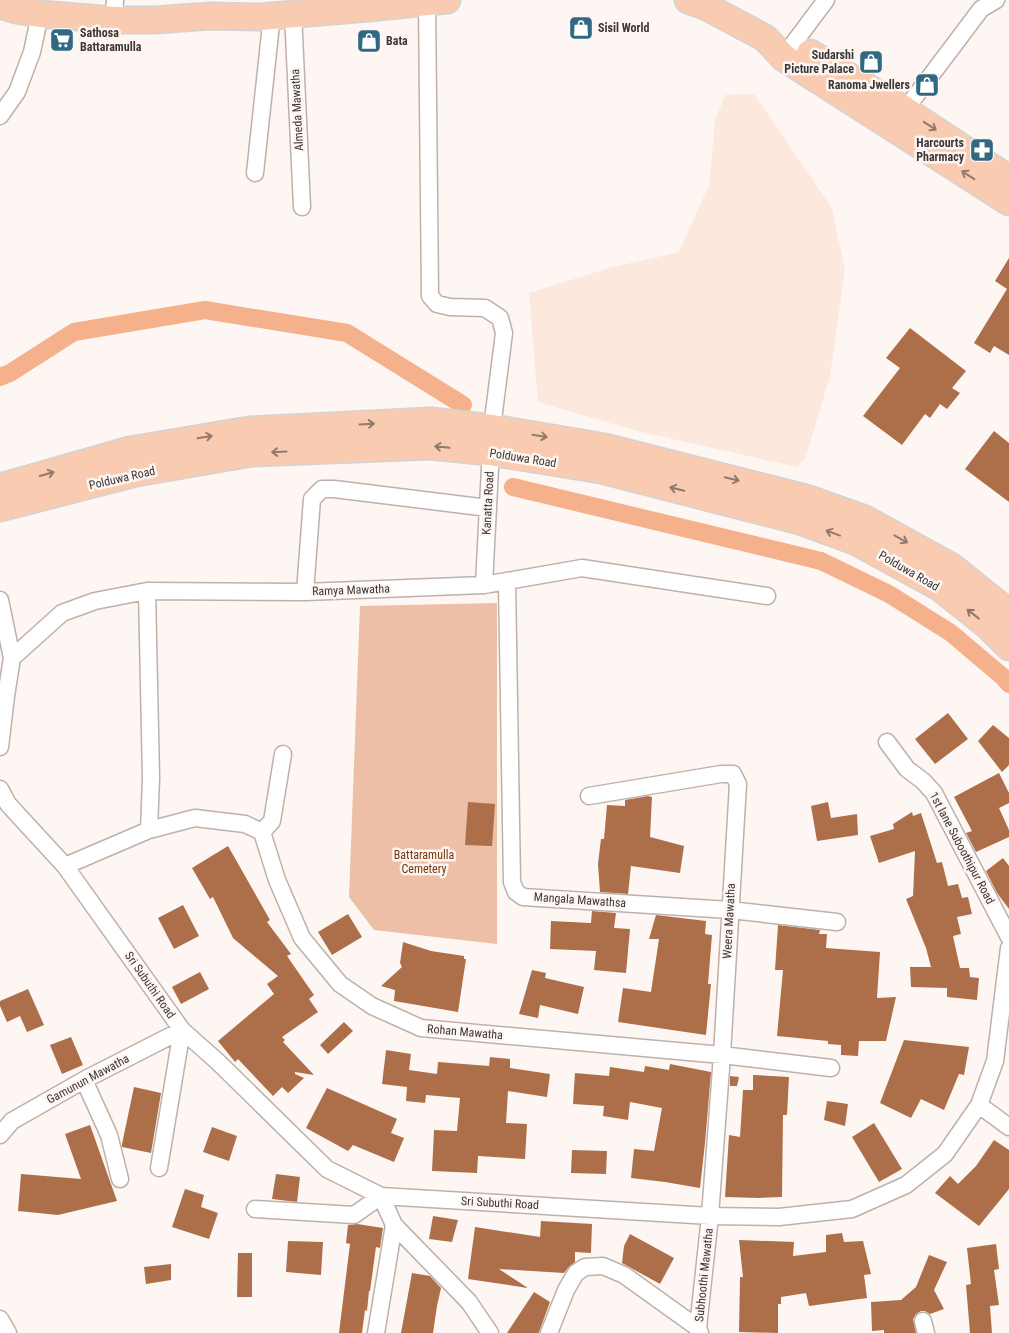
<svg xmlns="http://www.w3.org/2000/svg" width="1009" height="1333" font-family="'Roboto Condensed',sans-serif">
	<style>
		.built { fill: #fce8dd }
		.green { fill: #edbfa6 }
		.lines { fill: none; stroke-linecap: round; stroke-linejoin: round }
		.canal { stroke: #f4b18b; stroke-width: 18 }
		.building { fill: #ad6f4a }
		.minor-casing { stroke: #bdb1aa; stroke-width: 19 }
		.primary-casing { stroke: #d4d3d3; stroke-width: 29 }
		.minor { stroke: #fff; stroke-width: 16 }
		.primary { stroke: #f9cbb0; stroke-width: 26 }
		.oneway { stroke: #917a6c }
		.labels { text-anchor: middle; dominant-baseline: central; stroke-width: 5; stroke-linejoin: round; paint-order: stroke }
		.poi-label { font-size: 12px; font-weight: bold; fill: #3c3735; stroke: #fef6f2; text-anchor: start }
		.street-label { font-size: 12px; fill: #3c3735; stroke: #fef6f2 }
		.park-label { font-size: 12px; fill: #73370b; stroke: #fef6f2 }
	</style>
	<rect width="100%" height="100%" fill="#fef6f2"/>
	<path class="built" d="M754,94L832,208L845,270L830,376L806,457L797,467L637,431L538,402L529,293L609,268L679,252L709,185L715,121L725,95Z"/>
	<path class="green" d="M497,603V944L374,930L349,897L360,606Z"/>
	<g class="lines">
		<path class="canal" d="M0,377L10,373L74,332L205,310L347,333L463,405
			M513,487L821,561L889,594L951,633L1003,677L1009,684"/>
	</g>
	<path class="building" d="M1009,258V355L994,346L990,353L974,343L1007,289L995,281Z
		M910,328L966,371L952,388L960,393L947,409L940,404L930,418L925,414L902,445L863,416L900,368L886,358Z
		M994,431L1009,443V502L965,469Z
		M948,713L968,739L935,764L915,739Z
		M993,725L1009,738V765L1002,772L978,741Z
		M999,773L1009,793V803L999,808L1009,830V837L976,852L966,833L972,831L954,797Z
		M648,796L652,797L650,837L684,846L680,873L631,866L628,894L600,892L598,864L601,839H604L607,805L625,806V800Z
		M468,802L495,804L492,846L465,845Z
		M828,802L831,818L857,814L858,835L817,841L811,806Z
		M912,812L913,816L921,813L937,863L942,862L948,886L958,884L962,898L968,897L972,914L957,917L961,934L953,936L960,968H969L970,977L979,978L977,1000L947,997V988L911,987L910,967H931L926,948L906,899L913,896L915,851L879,863L870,836L894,829L893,824Z
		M228,846L270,920L267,922L291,954L287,956L314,995L309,999L318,1012L282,1037L285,1040L283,1042L314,1075L295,1072V1074L304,1078L288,1093L282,1087L273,1096L238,1059L235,1062L218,1041L274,994L267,984L278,976L233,938L213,897L210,899L192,868Z
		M1003,858L1009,866V909L997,893L986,871Z
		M183,905L199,936L174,949L158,918Z
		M592,911L616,913L614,928L630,929L626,973L594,970L596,951L550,949L551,921L591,923Z
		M348,914L362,937L332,955L318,932Z
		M656,915L706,921L705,934L712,935L708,984H711L706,1035L618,1022L623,988L651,992L659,939H649Z
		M778,925L820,930L819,934H827L826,948L880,952L877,998L896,997L886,1041H859L858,1056L841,1055V1045L828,1044V1041L777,1036L783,970H775Z
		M403,942L431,951L464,956V959H466L458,1012L394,1001L395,990L381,986L402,967L400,963Z
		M532,970L546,973L545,978L584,987L578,1014L540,1005L538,1018L519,1014Z
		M200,972L209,989L181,1004L172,987Z
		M28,989L44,1025L27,1032L20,1016L7,1022L0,1006V1001Z
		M344,1022L353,1031L328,1054L320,1045Z
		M71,1037L83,1065L62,1074L50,1045Z
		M904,1040L969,1047L964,1075L959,1074L944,1110L921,1099L911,1118L880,1103Z
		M386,1050L411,1054L409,1070L437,1074L438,1062L489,1066L490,1057L510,1059V1068L550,1074L547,1097L508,1091L506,1123L527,1124L525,1159L478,1156L477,1173L432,1171L434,1130L457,1131L460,1098L426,1095L425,1103L406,1101L407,1087L382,1084Z
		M670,1064L711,1072L705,1143L700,1188L665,1182L631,1178L634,1149L654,1151L662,1108L630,1102L628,1120L603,1116L604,1106L573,1104L575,1073L609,1076L610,1067L644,1072L645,1066L669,1070Z
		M753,1075L789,1077L787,1115H783L782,1197L759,1198L725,1197L729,1135L740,1137L743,1090H753Z
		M730,1076L739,1077L737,1086H730Z
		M134,1087L161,1093L151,1153L122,1147V1144Z
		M327,1088L397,1119L391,1133L404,1138L394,1162L353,1145L348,1151L306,1128Z
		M827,1101L848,1104L845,1126L824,1120Z
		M874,1123L902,1169L879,1182L852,1137Z
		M90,1125L117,1201L58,1215L18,1211L21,1174L81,1179L65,1134Z
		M212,1127L237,1136L229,1161L203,1152Z
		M994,1140L1009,1150V1189L979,1226L935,1193L950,1176L958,1184L976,1166Z
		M572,1150L607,1151L606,1174L571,1173Z
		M276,1174L300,1177L297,1202L272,1199Z
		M185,1189L204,1195L201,1207L218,1213L209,1239L172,1227Z
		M433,1216L458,1220L452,1242L429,1239Z
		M541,1221L592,1224L591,1253L575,1252V1262L568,1268L564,1273L499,1269L528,1288L468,1279L475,1227L540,1237Z
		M357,1224L383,1228L380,1248L376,1247L370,1291H369L367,1311L365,1310L362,1333H339L350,1244L346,1243L348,1225Z
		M842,1233L844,1242L863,1241L871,1274L864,1275L867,1298L809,1306L806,1293L781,1297V1304H778V1333L739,1332L740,1277H743L739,1240L794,1242L793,1256L826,1252V1235Z
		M630,1234L674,1258L660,1284L622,1263L624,1246Z
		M288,1241L323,1242L321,1275L286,1272Z
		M996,1244L999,1269L994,1270L999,1305L990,1306L992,1333H970L966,1285L971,1284L967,1248Z
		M238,1253H252V1297H237Z
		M929,1255L947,1262L934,1290L944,1309L930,1314L925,1311H921L916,1314L913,1319L916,1333H884V1330L872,1331L871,1302L901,1300L916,1287Z
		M171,1264V1280L146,1284L144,1267Z
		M412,1273L430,1276L441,1288L437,1306L433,1333H401Z
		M534,1292L550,1302L539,1332V1333H507Z"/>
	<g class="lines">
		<defs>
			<path id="minor" d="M427,2L430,296L437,304L450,307L485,308L500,318L504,333L492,428L484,585
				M293,13L302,207
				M114,20L115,0
				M793,44L826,0
				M905,110L981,9L996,0
				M0,116L17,92L32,52L40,14
				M255,173L272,15
				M507,581L512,882L516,892L523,897L730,910L837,922
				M147,591L151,778L149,830
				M305,592L312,499L322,489H334L488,508
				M0,600L12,658L6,696L0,747
				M12,658L62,613L95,601L147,591L305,592L484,585L582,568L767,596
				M887,742L907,769L923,781L934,793L1009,937
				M0,789L8,804L65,866L182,1030L218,1062L327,1169L381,1196L710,1216L779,1217L852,1209L906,1185L945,1154L979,1105L995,1061L1009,948
				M589,796L721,774H733L738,784L722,1055L710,1216L698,1328L700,1333
				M262,832L272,821L283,754
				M65,866L149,830L195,818L245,824L262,832L277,880L302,938L340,984L372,1006L421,1028L722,1055L831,1068
				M84,1080L109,1135L120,1179
				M979,1105L1009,1127
				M0,1135L12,1121L84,1080L182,1030
				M159,1168L182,1030
				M255,1209L354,1215L381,1196L394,1225L469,1302L490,1333
				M0,1319L8,1333
				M923,1321L926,1333
				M376,1333L394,1225
				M549,1333L566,1290L576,1273L585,1267L603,1266L624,1275L698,1328"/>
			<path id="primary" d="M688,0L705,6L765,38L784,58L1009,202
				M0,5L16,10L40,14L114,20H155L210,16L260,17L368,8L447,0
				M810,53L905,110L1009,179
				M0,487L130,450L249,430L431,421L492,428L605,447L806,498L865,519L952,567L1009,613
				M0,508L136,473L252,453L430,446L490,452L601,470L800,521L855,541L939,587L988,626L1009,647"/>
		</defs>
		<use href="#minor" class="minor-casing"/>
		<use href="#primary" class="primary-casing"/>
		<use href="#minor" class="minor"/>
		<use href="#primary" class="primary"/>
	</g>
	<defs><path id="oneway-shaft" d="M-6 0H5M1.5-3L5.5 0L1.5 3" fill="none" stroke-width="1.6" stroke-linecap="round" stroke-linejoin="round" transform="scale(1.25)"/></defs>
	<g class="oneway">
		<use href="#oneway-shaft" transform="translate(930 126) rotate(33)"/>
		<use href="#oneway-shaft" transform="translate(968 175) rotate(-147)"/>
		<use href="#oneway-shaft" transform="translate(367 424) rotate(-3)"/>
		<use href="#oneway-shaft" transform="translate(540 436) rotate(9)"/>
		<use href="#oneway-shaft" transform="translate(205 437) rotate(-10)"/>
		<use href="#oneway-shaft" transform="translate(442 447) rotate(-174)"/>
		<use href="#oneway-shaft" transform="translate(279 452) rotate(177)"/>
		<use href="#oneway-shaft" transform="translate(47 474) rotate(-16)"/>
		<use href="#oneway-shaft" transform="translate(732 479) rotate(14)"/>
		<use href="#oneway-shaft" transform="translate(677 489) rotate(-166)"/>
		<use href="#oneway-shaft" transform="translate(833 533) rotate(-160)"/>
		<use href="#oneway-shaft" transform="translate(901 539) rotate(29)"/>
		<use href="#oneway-shaft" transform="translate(973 614) rotate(-142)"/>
	</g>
	<defs>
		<symbol id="shop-square" viewBox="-11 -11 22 22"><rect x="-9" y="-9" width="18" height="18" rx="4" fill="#316983" stroke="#fef6f2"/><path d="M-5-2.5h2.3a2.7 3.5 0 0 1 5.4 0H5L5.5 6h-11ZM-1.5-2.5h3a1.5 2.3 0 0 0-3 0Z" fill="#fff"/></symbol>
		<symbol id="supermarket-square" viewBox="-11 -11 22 22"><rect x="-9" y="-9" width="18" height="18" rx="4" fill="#316983" stroke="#fef6f2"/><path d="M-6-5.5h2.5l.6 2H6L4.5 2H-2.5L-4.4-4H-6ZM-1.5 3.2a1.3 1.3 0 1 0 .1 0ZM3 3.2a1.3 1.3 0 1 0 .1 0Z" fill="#fff"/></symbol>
		<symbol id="pharmacy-square" viewBox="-11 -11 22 22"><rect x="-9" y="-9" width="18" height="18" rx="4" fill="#316983" stroke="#fef6f2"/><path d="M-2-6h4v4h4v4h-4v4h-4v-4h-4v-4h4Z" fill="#fff"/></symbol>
	</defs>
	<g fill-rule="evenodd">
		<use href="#shop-square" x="567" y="14" width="28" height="28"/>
		<use href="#supermarket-square" x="48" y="26" width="28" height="28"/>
		<use href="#shop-square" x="355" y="27" width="28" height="28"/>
		<use href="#shop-square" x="857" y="48" width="28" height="28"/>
		<use href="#shop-square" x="913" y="71" width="28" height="28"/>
		<use href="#pharmacy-square" x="968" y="136" width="28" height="28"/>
	</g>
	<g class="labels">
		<g class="poi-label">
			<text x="598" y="28">Sisil World</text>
			<text x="80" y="33">Sathosa<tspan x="80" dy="14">Battaramulla</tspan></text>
			<text x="386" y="41">Bata</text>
			<text x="854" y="55" text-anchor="end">Sudarshi<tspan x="854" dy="14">Picture Palace</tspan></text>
			<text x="910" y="85" text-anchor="end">Ranoma Jwellers</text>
			<text x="964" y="143" text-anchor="end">Harcourts<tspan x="964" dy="14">Pharmacy</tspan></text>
		</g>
		<g class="street-label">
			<text transform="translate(297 110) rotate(-93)">Almeda Mawatha</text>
			<text transform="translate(523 458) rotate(9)">Polduwa Road</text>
			<text transform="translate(122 478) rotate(-13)">Polduwa Road</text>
			<text transform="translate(488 503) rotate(-87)">Kanatta Road</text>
			<text transform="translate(909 571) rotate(30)">Polduwa Road</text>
			<text transform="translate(351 590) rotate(-2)">Ramya Mawatha</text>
			<text transform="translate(962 848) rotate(62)">1st lane Suboothipur Road</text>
			<text transform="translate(580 900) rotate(4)">Mangala Mawathsa</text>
			<text transform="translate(729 921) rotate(-87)">Weera Mawatha</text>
			<text transform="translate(150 985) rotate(55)">Sri Subuthi Road</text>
			<text transform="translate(465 1032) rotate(5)">Rohan Mawatha</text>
			<text transform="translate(88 1079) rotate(-28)">Gamunun Mawatha</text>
			<text transform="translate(500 1203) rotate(3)">Sri Subuthi Road</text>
			<text transform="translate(704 1275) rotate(-84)">Subhoothi Mawatha</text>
		</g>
		<g class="park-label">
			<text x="424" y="855">Battaramulla<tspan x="424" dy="14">Cemetery</tspan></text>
		</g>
	</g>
</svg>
